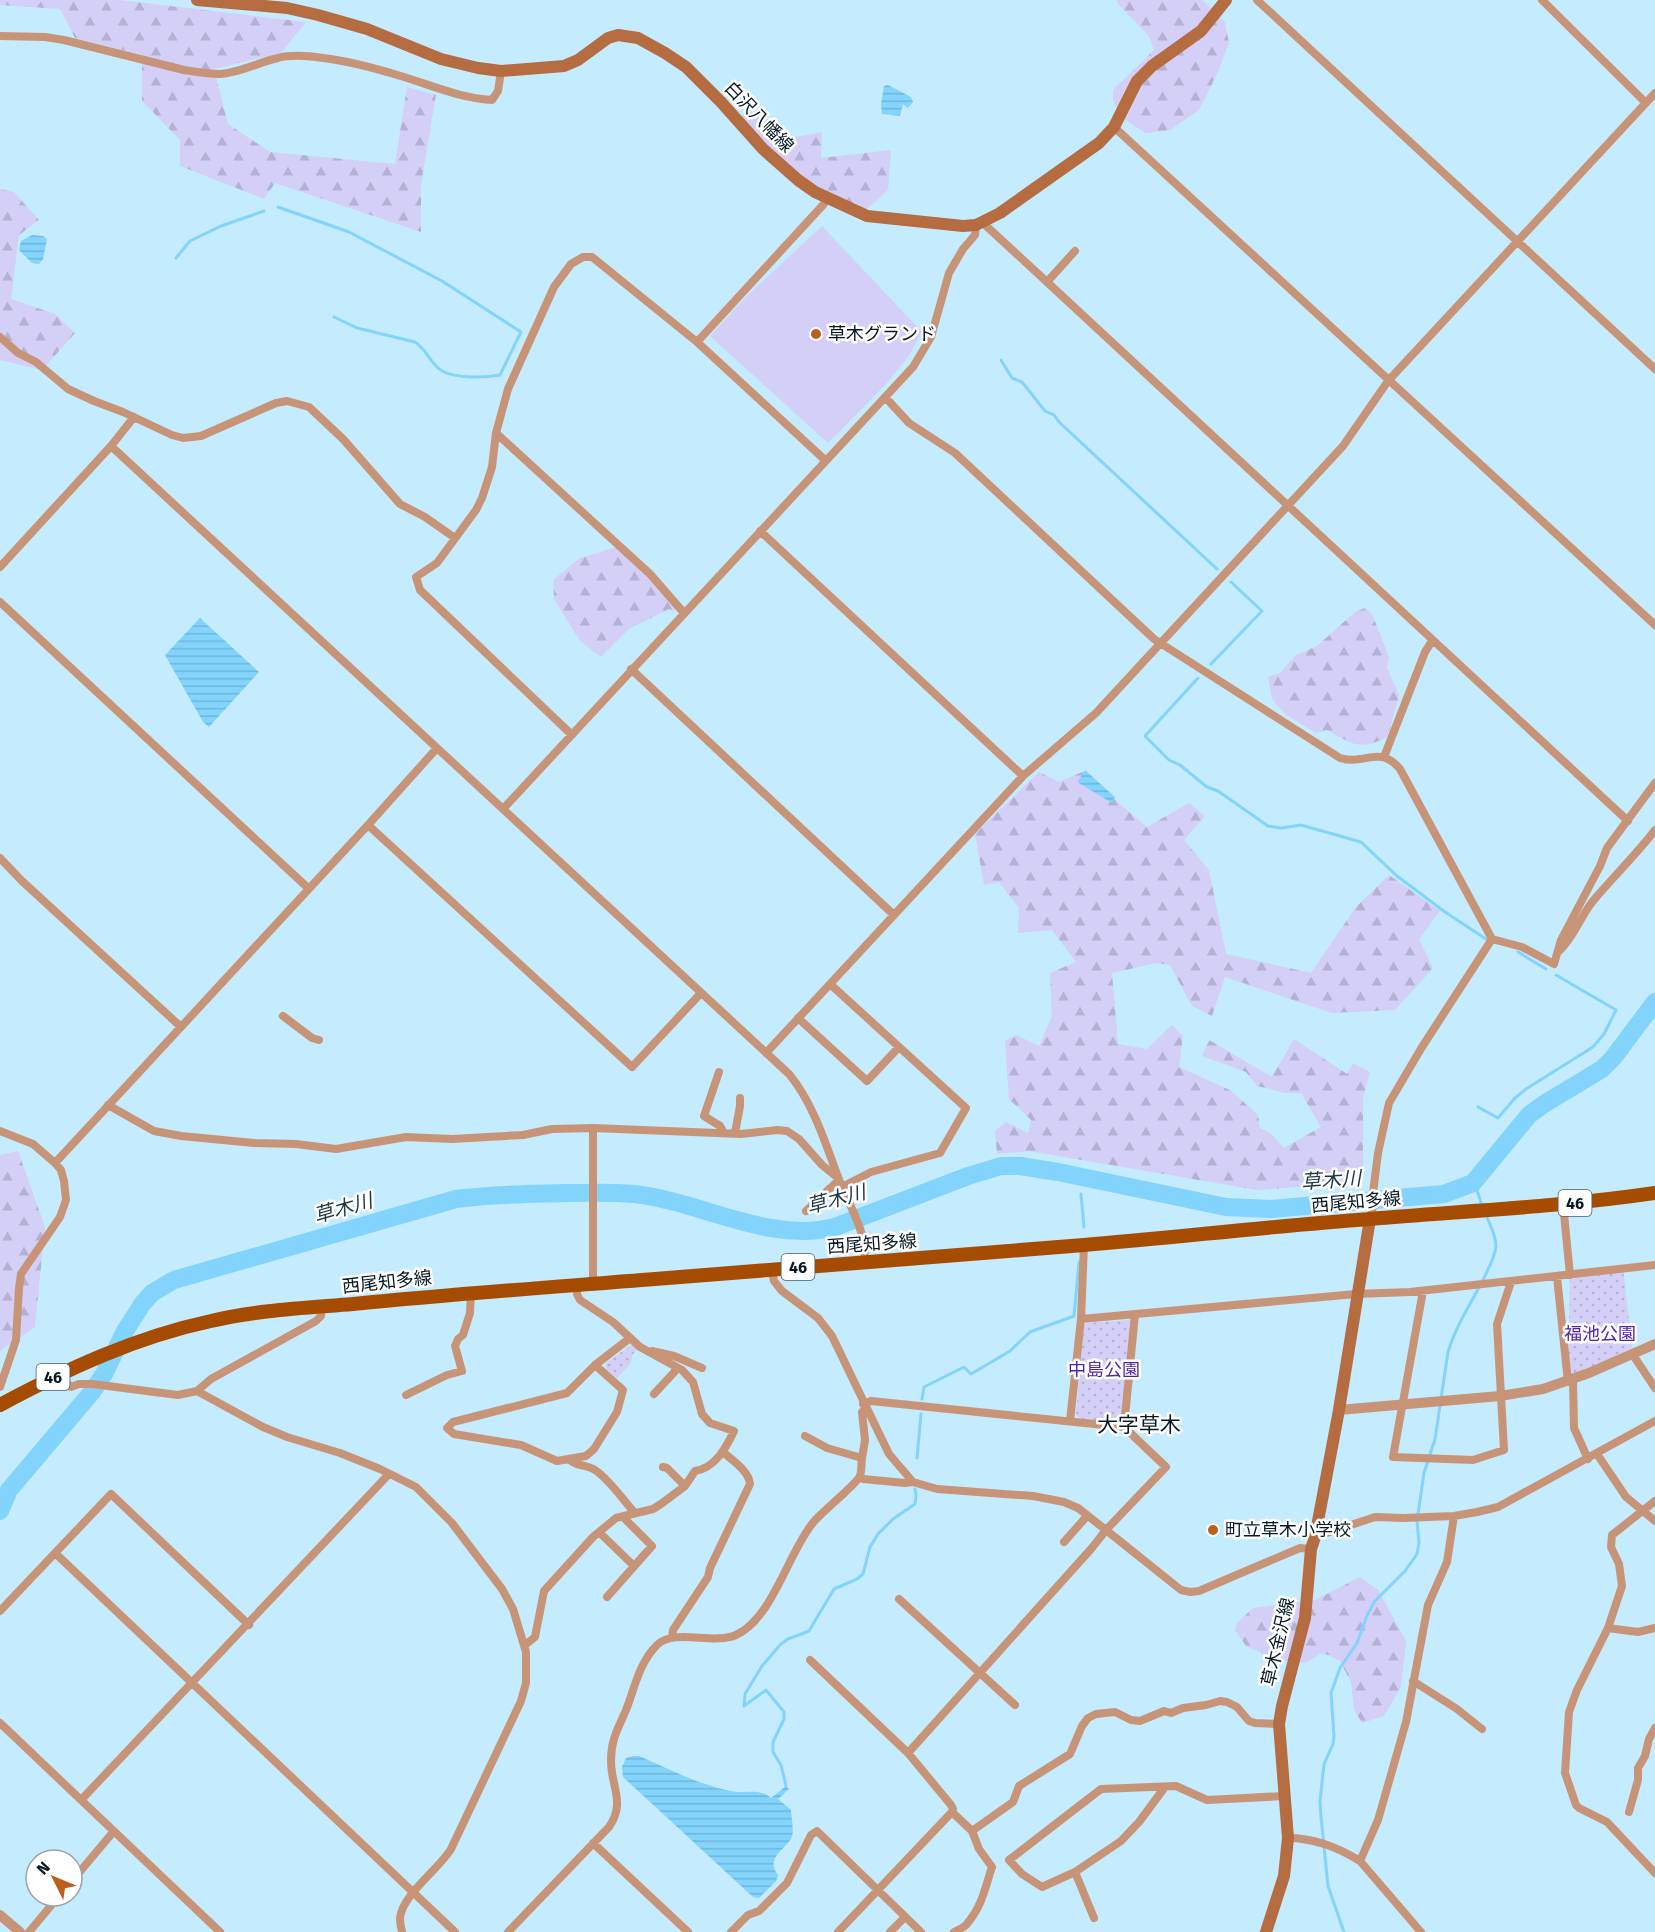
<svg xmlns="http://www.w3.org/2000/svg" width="1655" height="1932" font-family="'Fira Sans','Noto Sans JP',sans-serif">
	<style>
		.green { fill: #d3cff7 }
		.forest { fill: url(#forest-firs) }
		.park { fill: url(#park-dots) }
		.water { fill: url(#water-rules) }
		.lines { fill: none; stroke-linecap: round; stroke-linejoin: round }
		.stream { stroke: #82d4fc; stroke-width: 3 }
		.river { stroke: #82d4fc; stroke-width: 18 }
		.minor { stroke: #c79478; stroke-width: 8 }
		.tertiary { stroke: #c79478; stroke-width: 10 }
		.secondary { stroke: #b56c40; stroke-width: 12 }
		.primary { stroke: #a64c00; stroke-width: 14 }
		.poi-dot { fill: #bd5e19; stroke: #fff; stroke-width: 2 }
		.labels { text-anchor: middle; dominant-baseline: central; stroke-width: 5; stroke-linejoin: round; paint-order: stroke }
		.shield { fill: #fff; stroke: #515e64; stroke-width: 1.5 }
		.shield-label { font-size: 16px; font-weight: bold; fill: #071922 }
		.street-label { font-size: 18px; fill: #071922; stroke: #fff }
		.poi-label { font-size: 18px; fill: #071922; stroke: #fff; text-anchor: start }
		.park-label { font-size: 18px; fill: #5125a9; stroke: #fff }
		.water-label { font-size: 20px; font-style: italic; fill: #1e3844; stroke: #fff }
		.quarter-label { font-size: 21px; fill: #071922; stroke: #fff }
	</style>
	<defs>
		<pattern id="forest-firs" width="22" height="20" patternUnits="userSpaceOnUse" patternTransform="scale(1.5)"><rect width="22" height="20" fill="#d3cff7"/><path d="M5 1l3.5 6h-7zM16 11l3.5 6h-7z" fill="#b4b1d3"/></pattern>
		<pattern id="park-dots" width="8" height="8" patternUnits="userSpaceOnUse" patternTransform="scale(1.5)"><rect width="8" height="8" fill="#d3cff7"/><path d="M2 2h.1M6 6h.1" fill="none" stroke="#b4b1d3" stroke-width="1.8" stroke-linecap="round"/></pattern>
		<pattern id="water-rules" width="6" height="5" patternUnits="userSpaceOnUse" patternTransform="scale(1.5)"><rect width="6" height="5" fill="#82d4fc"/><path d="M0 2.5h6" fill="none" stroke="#6fb5d8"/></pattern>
	</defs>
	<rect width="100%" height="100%" fill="#c4ebfe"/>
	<path class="green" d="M822,226L922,332L908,357L887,383L828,443L710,336L749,294Z"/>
	<path class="forest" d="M0,0H119L306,22L281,53L214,69L228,124L270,152L395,164L407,87L436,95L421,184V232L275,183L264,199L180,166V140L142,101V55L75,38L60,9L0,5Z
		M1117,0H1202L1225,22L1229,43L1217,74L1199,110L1170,130L1146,133C1128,122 1111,113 1113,90L1154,50L1149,36L1118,4Z
		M759,110L790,138L822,132L821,158L891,150L888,190L865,211L817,189L796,174L738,117Z
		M0,189L14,192L39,220L19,235L11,299L55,314L75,333L42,370L0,360Z
		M617,547L647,574L675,606V611L669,609L629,629L601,657L580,641L554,599L553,580L580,558Z
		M1365,608L1372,614L1389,657L1387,668L1399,695L1388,736C1361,752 1352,744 1327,730L1316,733L1285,714L1272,699L1268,677L1280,673L1296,655L1317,646L1355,612Z
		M1039,772L1059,782L1082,772L1147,827L1189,803L1205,816L1184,840L1209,870L1226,954L1311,973L1356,907L1389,875L1440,911L1419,939L1433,968L1395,1010L1332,1013L1225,977L1212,1016L1192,1006L1170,965L1156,963L1112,973L1118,1044L1147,1049L1172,1025L1183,1036L1179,1067L1230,1090L1258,1115L1260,1128L1271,1134L1284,1148L1321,1127L1301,1093H1286L1257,1086L1246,1072L1202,1056L1209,1040L1272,1077L1294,1039L1347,1074L1353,1063L1370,1072L1363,1098V1182L1257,1190L1029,1151L997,1154L995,1131L1006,1122L1028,1133L1031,1120L1009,1099L1005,1041L1016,1035L1039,1046L1052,1016L1050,973L1076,962L1052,930L1018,933L1019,908L999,882L984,885L975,834Z
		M18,1151L45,1227L35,1327L1,1350L0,1353V1155Z
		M1360,1577L1378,1590L1406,1641L1401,1687L1384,1716L1362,1723L1354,1709L1351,1682L1340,1661L1329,1655L1320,1654L1305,1663L1278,1660L1246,1646L1235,1630L1237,1623L1253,1608L1315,1600Z"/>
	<path class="park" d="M1623,1268L1633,1355L1568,1382L1570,1275Z
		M1132,1320L1122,1422L1080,1419L1076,1414L1084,1327L1087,1323Z
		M631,1345L637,1349L633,1354L630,1364L617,1378L606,1369V1363Z"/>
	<path class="water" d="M888,85L911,97L913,102L908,108L903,104L900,116L882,114L881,104L884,86Z
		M32,235L43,236L47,239L43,259L39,264L32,263L19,250L21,241Z
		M200,618L259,672L209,727L203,722L165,655Z
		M1085,770L1115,797L1112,803L1079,783L1078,781Z
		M633,1756H639C667,1768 702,1786 731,1791C745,1794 760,1788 771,1798L786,1786L789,1789L778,1799L791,1810C791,1818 795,1831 791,1839C784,1850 765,1859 778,1875L776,1881L759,1898L753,1897L623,1777L622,1767L626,1758Z"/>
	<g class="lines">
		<path class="stream" d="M278,207L349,232L442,281L521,332L500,375C484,378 450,379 438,368C429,360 425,348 415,342L357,328L334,317
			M176,258L190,241L221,226L264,211
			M1001,360L1012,378L1022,382L1045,411L1054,415L1059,422L1217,569
			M1211,664L1262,611L1231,582
			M1198,678L1145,736L1169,760L1180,765L1207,787L1218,791L1268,826L1281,828L1301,825L1361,842L1397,876L1445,912L1486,939
			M1518,952L1546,969
			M1478,1107L1498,1118L1515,1098L1526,1089L1593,1047L1604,1034L1616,1010L1556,975
			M1473,1183L1477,1190L1482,1206
			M1081,1194L1084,1227
			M922,1399L924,1387L964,1367L971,1374L1010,1351L1030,1332L1074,1316L1079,1262
			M917,1458L921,1414
			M786,1786L781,1765L773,1752V1742L784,1719V1712L766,1690L744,1706L745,1694L762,1666L780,1645L788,1639L809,1631L834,1589L857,1579L863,1574L870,1547L878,1534L893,1519L915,1504L916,1496L915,1489
			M1344,1932L1328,1886L1321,1817L1320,1801L1324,1764L1333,1744L1334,1736L1331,1693L1340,1668L1357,1643L1367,1616L1374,1602L1405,1571L1417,1554L1419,1543L1417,1521L1424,1473L1435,1439L1448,1352C1456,1325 1472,1302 1485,1276C1489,1267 1495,1257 1496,1246C1496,1235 1490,1225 1486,1215"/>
		<path class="river" d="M0,1511L9,1490L92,1392L104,1374L125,1331L143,1303L152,1293L174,1280L456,1199C492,1194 529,1194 565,1193C588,1193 611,1192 634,1194C700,1201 769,1244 835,1227L968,1176L1001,1166H1020L1058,1172L1226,1207L1271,1209L1444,1194L1473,1183L1529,1115L1544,1104L1602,1069L1613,1058L1655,1002"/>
		<path class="minor" d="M1257,0L1655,369
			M1542,0L1646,103
			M0,36L45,37L64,40L184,70C196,72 208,74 220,74C240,73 259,62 278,58C292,54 309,56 323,58C350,61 378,69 404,77C433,86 461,98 492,100L498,91L501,71
			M1114,127L1655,625
			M983,223L1047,282
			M1075,251L1047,282L1628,821
			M0,337L18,353L36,362L68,389L94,401L123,412L172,435L183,438L201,436L276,403L287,401L309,407L343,439L400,504L425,517L455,538
			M697,342L823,205L827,199
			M885,397L909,423L955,453L1154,639L1340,758C1364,766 1379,744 1400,769L1492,939L1522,947L1554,964L1561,940L1600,866L1607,848L1655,783
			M496,433L650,574L684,613
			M111,446L789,1074C813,1103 825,1142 838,1177C848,1204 869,1234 864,1264
			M760,531L1023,776
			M0,567L111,446L134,417
			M0,602L308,888
			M631,669L894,915
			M572,735L420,590L416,577L437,563L476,510L482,498L492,467L496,433L508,389L554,287L571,264L583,257H592L697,342L825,460
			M1384,757L1425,652L1432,641
			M503,809L913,367L931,337L949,273L963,249L975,235L976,225
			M368,825L632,1067L701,993
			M0,858L22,881L181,1027
			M1559,951C1574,937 1580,917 1593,901C1613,877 1636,855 1655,830
			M830,984L966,1108L940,1153L871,1172L842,1187
			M283,1016L312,1038L319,1040
			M798,1018L867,1081L899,1047
			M766,1053L1023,776L1096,713L1343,446L1388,381L1655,93
			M719,1072L704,1116L720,1126L724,1133
			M108,1105L154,1131L181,1136L254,1143L296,1144L336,1149L406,1137L452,1139L523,1135L552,1129L593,1128L741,1134L777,1130L787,1131L799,1139L822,1165L838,1178
			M593,1128V1284
			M0,1131L33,1144L55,1163L61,1170L64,1181L66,1200L60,1217L21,1274L19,1288L16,1340L0,1387
			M735,1133L740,1106V1098
			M55,1163L368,825L437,748
			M1563,1204L1570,1275
			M806,1211L839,1180
			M1370,1219L1373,1207V1193L1378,1153L1389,1103L1422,1047L1492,939
			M771,1269L774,1281L782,1291L818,1318L832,1336L889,1454L913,1482L937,1489L1033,1496L1064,1502L1078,1508L1106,1530L1181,1590L1190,1592L1199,1591L1300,1548L1311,1549
			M1557,1277L1568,1382
			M1423,1291L1393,1457L1473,1460L1504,1450L1497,1324L1511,1282
			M1081,1319L1356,1294L1410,1292L1655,1265
			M652,1351L674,1356L702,1368
			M1633,1355L1655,1388
			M595,1365L623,1390L617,1412L594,1449L586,1456L557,1461L521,1445L454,1434L447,1428L453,1422L567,1393L595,1365L630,1338
			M62,1372L66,1382L71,1387L79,1384H92L178,1395L197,1391L263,1427L287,1437L340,1453L380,1469L416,1487L452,1523L502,1589L513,1609L526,1652V1683L521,1701L451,1849C439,1869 402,1895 400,1918C400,1922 401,1928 402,1932
			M1573,1380L1574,1428L1588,1459
			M197,1391L211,1379L316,1321L321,1316L322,1307
			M654,1394L678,1368
			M406,1395L447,1375L462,1371L455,1346L458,1339L463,1335L470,1313L471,1292
			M1070,1421L1081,1319L1084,1245
			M1124,1427L1135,1314
			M1597,1454L1626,1497L1655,1521
			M862,1458L865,1440L862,1412L865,1409
			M569,1459C576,1467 586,1464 595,1470C609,1479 623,1500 635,1513
			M663,1467L667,1468L685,1486
			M860,1477L863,1479L905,1483L913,1482
			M1655,1501L1612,1535L1611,1547L1619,1564L1622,1586L1608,1628L1577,1690L1569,1712L1565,1773L1576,1805L1579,1808L1607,1822L1655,1873
			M599,1532L634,1566
			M1315,1537L1375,1517L1403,1518L1454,1516L1477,1512L1498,1507L1655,1421
			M1064,1542L1087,1516
			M55,1553L455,1932
			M607,1597L652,1546L623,1517
			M899,1599L1015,1705
			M0,1611L111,1494L249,1625
			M1608,1628L1638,1632L1655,1628
			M672,1637L673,1630L708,1577L710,1568L750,1484C749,1471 733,1461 723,1452
			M525,1645L535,1637L544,1591L593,1537L616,1518L653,1509L661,1504L685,1486L695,1471C715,1468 726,1448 734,1431L710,1423L702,1414L693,1382L682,1370L640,1347L613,1322L580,1300L577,1294V1285
			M810,1660L908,1753
			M1413,1681L1457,1709L1482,1729
			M0,1723L220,1932
			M81,1800L389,1474
			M952,1812L972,1831L1013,1802L1019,1786L1070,1754L1082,1726L1088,1718L1096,1714L1115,1712L1131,1720L1140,1721L1164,1711L1171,1713L1183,1708L1206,1705L1220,1701L1227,1702L1237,1707L1249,1721L1255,1723L1279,1724
			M1629,1812L1638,1780V1768L1645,1756L1649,1739L1655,1728
			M1288,1838C1313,1838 1339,1848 1360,1861L1421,1932
			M593,1843L688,1932
			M1360,1861L1378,1820L1406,1722L1428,1605L1447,1562L1454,1516
			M1075,1872L1121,1841L1139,1822L1165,1787
			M72,1881L114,1831
			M1094,1918L1075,1872L1042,1887L1022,1874L1009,1860L1101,1789L1176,1786L1207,1800L1284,1796
			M29,1932L59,1896
			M508,1932L609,1827C626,1802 611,1787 611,1761C611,1739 618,1729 626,1710C635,1687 639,1663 657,1645C674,1628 713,1645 736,1635C772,1619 788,1554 812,1524C820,1513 857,1484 860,1476C862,1470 861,1463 862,1458L827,1448L805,1436
			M731,1932L748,1915L759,1911L787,1883L811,1835L817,1831L921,1932
			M838,1932L952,1812L953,1809L951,1805L908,1753L1091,1549L1106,1530L1166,1467L1124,1427L871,1401L863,1404
			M890,1932L905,1917
			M954,1932C958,1930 963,1928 966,1925C982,1907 985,1888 992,1867L979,1849L972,1831"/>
		<path class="tertiary" d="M1339,1410L1500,1396L1543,1389L1589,1373L1655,1344
			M0,1915L20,1932"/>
		<path class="secondary" d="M197,0L287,8L318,15L367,29L441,59L478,68L501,71L564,66L578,60L608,38L618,35L638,38L665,53L686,67L721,102L763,149L798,180L815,192L867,216L963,226L976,225L1000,213L1099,143L1114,127L1137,81L1152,66L1201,31L1226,0
			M1266,1932L1284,1876L1288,1838L1279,1724L1282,1706L1305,1618L1311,1549L1315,1537L1339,1410L1370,1219"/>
		<path class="primary" d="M0,1405C67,1369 136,1337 211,1321C257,1310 305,1308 353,1304C454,1294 554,1287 655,1279C798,1267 941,1257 1084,1245C1179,1237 1274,1226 1370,1219C1465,1211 1560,1207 1655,1193"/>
	</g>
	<g class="poi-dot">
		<circle cx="816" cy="334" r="6"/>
		<circle cx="1213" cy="1530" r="6"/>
	</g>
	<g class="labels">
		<g class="shield">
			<rect x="1558.5" y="1190" width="33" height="26" rx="4.5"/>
			<rect x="781.5" y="1254" width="33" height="26" rx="4.5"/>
			<rect x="36.5" y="1364" width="33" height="26" rx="4.5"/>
		</g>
		<g class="shield-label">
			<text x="1575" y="1203">46</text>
			<text x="798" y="1267">46</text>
			<text x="53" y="1377">46</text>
		</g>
		<g class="street-label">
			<text transform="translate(759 117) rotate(46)">白沢八幡線</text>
			<text transform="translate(1356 1202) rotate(-5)">西尾知多線</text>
			<text transform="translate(872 1244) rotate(-4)">西尾知多線</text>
			<text transform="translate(387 1282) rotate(-6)">西尾知多線</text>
			<text transform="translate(1278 1642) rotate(-77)">草木金沢線</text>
		</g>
		<g class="poi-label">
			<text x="828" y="334">草木グランド</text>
			<text x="1225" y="1530">町立草木小学校</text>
		</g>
		<g class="park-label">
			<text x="1600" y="1334">福池公園</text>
			<text x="1104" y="1370">中島公園</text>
		</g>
		<g class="water-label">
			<text transform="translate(1331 1180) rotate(-4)">草木川</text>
			<text transform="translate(836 1199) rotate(-15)">草木川</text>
			<text transform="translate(343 1208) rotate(-16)">草木川</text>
		</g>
		<g class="quarter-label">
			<text x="1139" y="1425">大字草木</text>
		</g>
	</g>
	<g transform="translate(54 1878) rotate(313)"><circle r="28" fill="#ffffff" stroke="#9ca3a7" stroke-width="1.5"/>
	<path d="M0-4.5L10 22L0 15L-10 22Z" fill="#bd5e19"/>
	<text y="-9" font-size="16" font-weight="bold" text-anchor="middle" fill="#071922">N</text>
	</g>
</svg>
